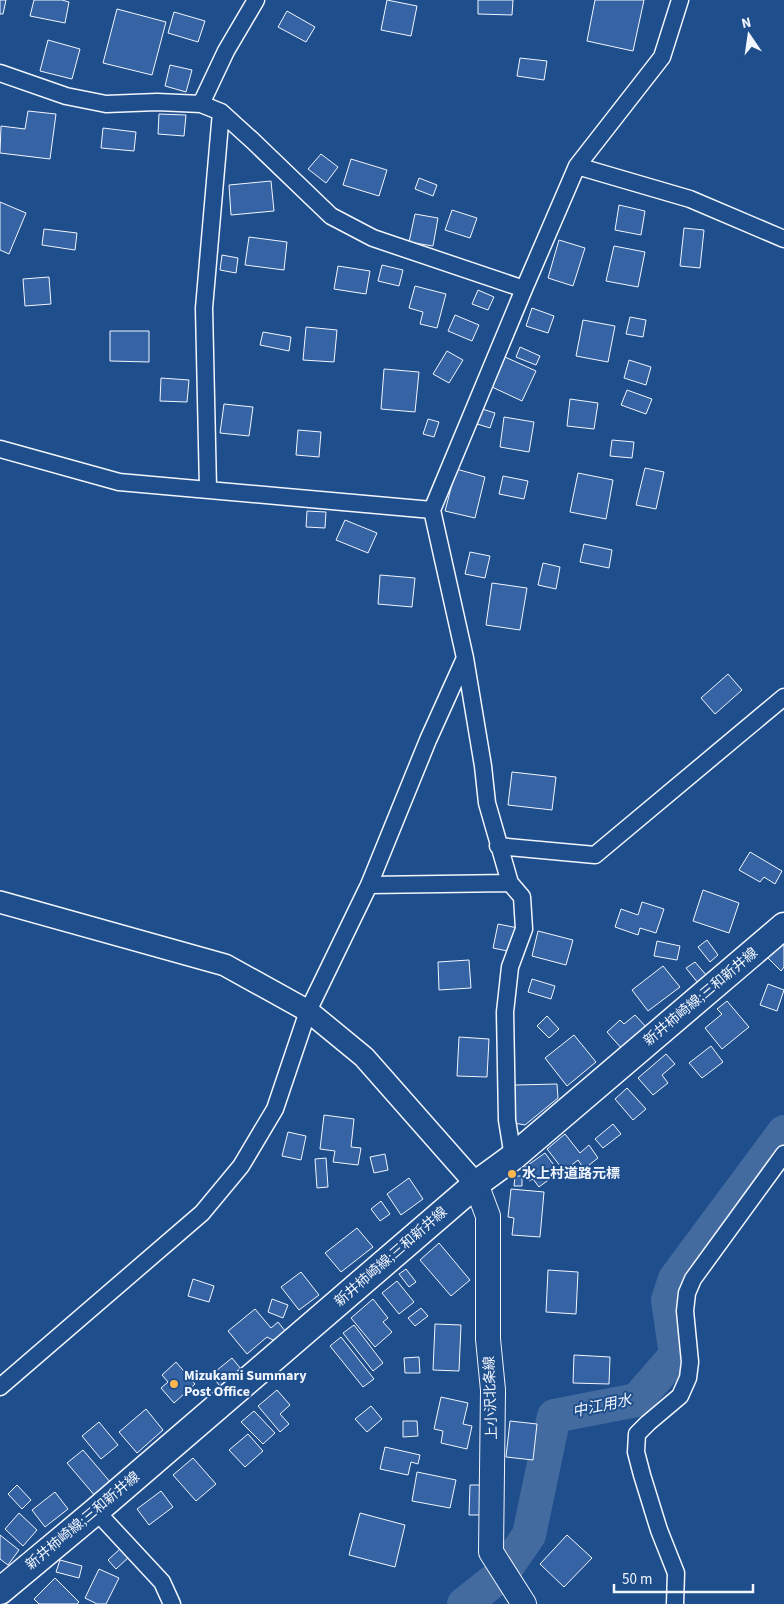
<svg xmlns="http://www.w3.org/2000/svg" width="784" height="1604" font-family="'Source Sans 3','Noto Sans JP',sans-serif">
	<style>
		.lines { fill: none; stroke-linecap: round; stroke-linejoin: round }
		.river { stroke: #446ba0; stroke-width: 34 }
		.building { fill: #3563a3; stroke: #f2f6ff }
		.minor-casing { stroke: #f2f6ff; stroke-width: 19 }
		.tertiary-casing { stroke: #f2f6ff; stroke-width: 24 }
		.secondary-casing { stroke: #f2f6ff; stroke-width: 26 }
		.primary-casing { stroke: #f2f6ff; stroke-width: 29 }
		.minor { stroke: #1f4e8c; stroke-width: 16 }
		.tertiary { stroke: #1f4e8c; stroke-width: 21 }
		.secondary { stroke: #1f4e8c; stroke-width: 24 }
		.primary { stroke: #1f4e8c; stroke-width: 26 }
		.poi-dot { fill: #ffb74d; stroke: #1f4e8c; stroke-width: 2 }
		.labels { text-anchor: middle; dominant-baseline: central; stroke-width: 4; stroke-linejoin: round; paint-order: stroke }
		.street-label { font-size: 14px; fill: #f2f6ff; stroke: #1f4e8c }
		.poi-label { font-size: 14px; font-weight: bold; fill: #f2f6ff; stroke: #1f4e8c; text-anchor: start }
		.water-label { font-size: 15px; font-style: italic; fill: #f2f6ff; stroke: #1f4e8c }
	</style>
	<rect width="100%" height="100%" fill="#1f4e8c"/>
	<g class="lines">
		<path class="river" d="M464,1604L502,1574L529,1535L554,1416L637,1400L676,1355L668,1300L675,1279L784,1132"/>
	</g>
	<path class="building" d="M0,0H6L3,14H0Z
		M34,0H62L69,2L65,23L30,16Z
		M387,0L417,6L411,36L381,30Z
		M478,0H513L512,15L478,14Z
		M595,0H644L633,51L587,41Z
		M117,9L166,22L152,75L103,63Z
		M287,11L315,27L306,42L278,27Z
		M174,12L205,21L198,42L168,33Z
		M48,40L80,49L72,79L40,71Z
		M520,58L547,61L544,80L517,76Z
		M170,65L192,70L186,92L165,86Z
		M28,111L56,114L50,159L0,153L1,126L25,129Z
		M159,114L186,115L184,136L158,134Z
		M103,128L136,132L134,151L101,148Z
		M321,154L338,167L326,183L308,169Z
		M351,159L387,170L379,196L343,185Z
		M419,178L437,185L433,196L415,189Z
		M271,181L274,211L231,215L229,185Z
		M0,202L26,213L9,254L0,250Z
		M619,205L645,211L641,235L615,230Z
		M452,210L477,218L470,238L445,230Z
		M415,214L438,218L433,246L409,242Z
		M684,228L704,230L700,268L680,266Z
		M44,229L77,233L75,250L42,245Z
		M249,237L287,242L284,270L245,265Z
		M559,240L585,248L573,286L548,278Z
		M614,246L645,252L638,287L606,281Z
		M222,255L238,258L236,273L220,270Z
		M382,265L403,270L399,286L378,281Z
		M338,266L370,271L366,294L334,289Z
		M49,277L51,304L25,306L23,279Z
		M415,286L446,294L437,328L420,324L423,312L409,308Z
		M478,290L494,297L488,310L472,304Z
		M532,308L554,316L548,333L526,326Z
		M455,315L479,325L472,341L448,331Z
		M630,317L646,320L643,337L626,334Z
		M583,320L615,326L608,362L576,356Z
		M306,327L337,330L334,362L303,360Z
		M110,331H149V362L110,361Z
		M263,332L291,337L289,351L260,345Z
		M520,347L540,356L536,365L516,357Z
		M447,351L463,360L449,383L433,374Z
		M505,357L536,371L522,401L492,387Z
		M629,360L651,367L646,385L624,378Z
		M384,369L419,372L415,412L381,409Z
		M161,378L189,380L187,402L160,401Z
		M627,390L652,399L646,414L621,405Z
		M570,399L598,403L594,429L567,426Z
		M224,404L253,407L249,436L220,433Z
		M479,408L495,413L490,428L474,423Z
		M504,417L534,422L529,452L500,447Z
		M428,419L439,422L434,437L423,434Z
		M298,430L321,432L319,457L296,455Z
		M612,440L634,442L632,458L610,456Z
		M645,468L664,472L656,509L636,505Z
		M456,469L485,477L475,518L445,511Z
		M578,473L613,480L606,519L570,512Z
		M503,476L528,481L524,499L499,494Z
		M307,511L326,512L325,528L306,527Z
		M345,520L377,533L368,553L336,540Z
		M584,544L612,550L609,568L580,562Z
		M470,552L490,556L485,578L465,574Z
		M543,563L560,567L556,589L538,585Z
		M380,575L415,578L412,607L378,604Z
		M492,583L527,588L520,630L486,625Z
		M728,674L742,690L715,714L701,698Z
		M512,772L556,777L552,810L508,805Z
		M750,852L782,871L775,884L764,877L760,882L739,870Z
		M703,890L739,903L729,933L693,921Z
		M642,902L664,909L656,933L640,928L638,935L615,927L621,909L638,915Z
		M498,924L518,928L512,952L493,948Z
		M538,931L573,940L566,965L532,956Z
		M707,940L718,955L710,962L698,947Z
		M657,941L680,946L677,960L654,956Z
		M784,943V967L781,971L763,953Z
		M469,960L471,988L439,990L438,962Z
		M695,962L707,976L698,983L686,968Z
		M663,966L680,987L648,1011L632,990Z
		M532,979L555,986L551,999L528,992Z
		M768,984L784,990L777,1011L760,1005Z
		M727,1001L749,1027L722,1049L705,1028L722,1014L717,1009Z
		M635,1015L647,1028L623,1050L607,1032L620,1020L624,1024Z
		M547,1016L559,1029L549,1038L537,1026Z
		M574,1035L596,1062L567,1086L545,1058Z
		M459,1037L489,1039L487,1077L457,1076Z
		M711,1046L723,1062L702,1078L689,1063Z
		M666,1054L675,1064L662,1075L668,1083L653,1095L638,1078Z
		M557,1084L558,1098L525,1125L514,1123L515,1085Z
		M627,1088L646,1109L633,1120L615,1099Z
		M324,1115L354,1119L351,1147L361,1148L358,1165L333,1162L335,1151L320,1149Z
		M613,1124L621,1134L603,1148L595,1139Z
		M288,1132L306,1136L301,1160L282,1156Z
		M565,1134L580,1153L589,1145L598,1158L584,1169L578,1160L564,1171L547,1149Z
		M545,1153L559,1172L539,1187L533,1179L529,1181L521,1170Z
		M385,1154L388,1170L374,1173L370,1157Z
		M326,1158L328,1187L317,1188L315,1159Z
		M515,1176H522V1186H514Z
		M409,1178L423,1199L401,1215L387,1194Z
		M511,1189L544,1192L540,1237L512,1235L514,1218L508,1217Z
		M381,1201L390,1214L380,1221L371,1209Z
		M357,1228L373,1247L341,1272L325,1253Z
		M439,1243L470,1280L451,1296L420,1260Z
		M406,1269L416,1282L409,1287L399,1274Z
		M548,1270L578,1272L576,1314L546,1312Z
		M301,1272L319,1295L299,1310L281,1287Z
		M193,1279L214,1286L209,1302L188,1296Z
		M397,1281L414,1302L399,1314L382,1293Z
		M272,1299L288,1305L283,1318L268,1312Z
		M373,1299L388,1318L383,1322L392,1332L375,1347L351,1318Z
		M421,1308L428,1316L415,1326L408,1318Z
		M255,1309L271,1328L278,1322L286,1332L275,1341L267,1337L247,1354L228,1331Z
		M435,1324L461,1325L459,1371L433,1370Z
		M354,1325L383,1363L373,1371L343,1333Z
		M341,1337L374,1379L363,1387L330,1346Z
		M574,1355L610,1357L609,1384L573,1383Z
		M419,1357L420,1373H405L404,1358Z
		M232,1358L241,1369L220,1386L211,1375Z
		M176,1362L195,1384L174,1403L161,1388L168,1382L162,1375Z
		M277,1390L290,1405L280,1414L289,1424L280,1432L258,1406Z
		M441,1397L468,1403L463,1424L472,1426L467,1449L441,1443L443,1431L434,1429Z
		M371,1406L382,1419L367,1432L355,1419Z
		M146,1409L163,1430L137,1453L119,1432Z
		M254,1411L275,1433L263,1444L241,1422Z
		M403,1421H417L418,1436L403,1437Z
		M510,1421L537,1424L533,1460L506,1457Z
		M99,1422L118,1445L101,1459L82,1436Z
		M248,1434L263,1451L245,1467L229,1450Z
		M385,1447L420,1455L418,1464L411,1462L408,1475L380,1469Z
		M83,1450L111,1483L96,1497L67,1463Z
		M193,1458L216,1484L196,1501L173,1475Z
		M417,1472L456,1480L450,1508L412,1501Z
		M17,1485L31,1500L22,1509L8,1494Z
		M470,1485H487L486,1515H469Z
		M161,1491L173,1507L149,1525L137,1509Z
		M55,1492L68,1509L45,1527L32,1510Z
		M19,1513L37,1530L23,1546L5,1529Z
		M360,1513L405,1525L395,1567L349,1555Z
		M0,1535L19,1550L8,1565L0,1559Z
		M567,1535L592,1558L564,1587L540,1564Z
		M121,1548L129,1557L116,1569L108,1560Z
		M60,1560L82,1566L79,1578L56,1572Z
		M99,1569L119,1578L106,1604H97L85,1598Z
		M55,1578L79,1602L77,1604H39L34,1599Z"/>
	<g class="lines">
		<defs>
			<path id="minor" d="M0,73L66,96L106,104L157,102L201,104L221,112L253,141L331,216L373,238L524,289
				M201,104L226,51L256,0
				M577,166L690,199L784,239
				M0,449L119,482L432,510
				M208,489L204,308L221,112
				M498,846L595,855L784,697
				M369,885L510,883
				M513,1157L507,1120L505,1012L510,967L524,929L522,897L510,883L487,803L483,766L465,658L432,510L524,289L577,166L662,57L680,0
				M0,1387L202,1213L241,1166L275,1109L308,1011L369,885L428,740L465,658
				M96,1511L162,1582L172,1604
				M675,1604L676,1573L659,1530L642,1475L636,1452L637,1434L648,1423L680,1396L688,1378L690,1362L685,1311L687,1293L693,1279L784,1154"/>
			<path id="tertiary" d="M0,902L225,965L308,1011L364,1057L476,1184"/>
			<path id="secondary" d="M476,1184L488,1216V1339L493,1390L491,1552L524,1604"/>
			<path id="primary" d="M0,1591L96,1511L476,1184L513,1157L784,926"/>
		</defs>
		<use href="#minor" class="minor-casing"/>
		<use href="#tertiary" class="tertiary-casing"/>
		<use href="#secondary" class="secondary-casing"/>
		<use href="#primary" class="primary-casing"/>
		<use href="#minor" class="minor"/>
		<use href="#tertiary" class="tertiary"/>
		<use href="#secondary" class="secondary"/>
		<use href="#primary" class="primary"/>
	</g>
	<g class="poi-dot">
		<circle cx="512" cy="1174" r="5"/>
		<circle cx="174" cy="1384" r="5"/>
	</g>
	<g class="labels">
		<g class="street-label">
			<text transform="translate(701 997) rotate(-40)">新井柿崎線;三和新井線</text>
			<text transform="translate(391 1257) rotate(-41)">新井柿崎線;三和新井線</text>
			<text transform="translate(491 1398) rotate(-92)">上小沢北条線</text>
			<text transform="translate(83 1521) rotate(-40)">新井柿崎線;三和新井線</text>
		</g>
		<g class="poi-label">
			<text x="522" y="1174">水上村道路元標</text>
			<text x="184" y="1376">Mizukami Summary<tspan x="184" dy="16">Post Office</tspan></text>
		</g>
		<g class="water-label">
			<text transform="translate(602 1406) rotate(-12)">中江用水</text>
		</g>
	</g>
	<g transform="translate(749 35) rotate(347)" stroke="#1f4e8c" stroke-width="4" paint-order="stroke">
	<path d="M0-4L9 19L0 12L-9 19Z" fill="#f2f6ff"/>
	<text y="-8" font-size="14" font-weight="bold" text-anchor="middle" fill="#f2f6ff">N</text>
	</g>
	<path d="M614 1584v8h139v-8" fill="none" stroke="#f2f6ff" stroke-width="2.5"/>
	<text x="622" y="1584" font-size="15" fill="#f2f6ff" stroke="#1f4e8c" stroke-width="4" paint-order="stroke">50 m</text>
</svg>
